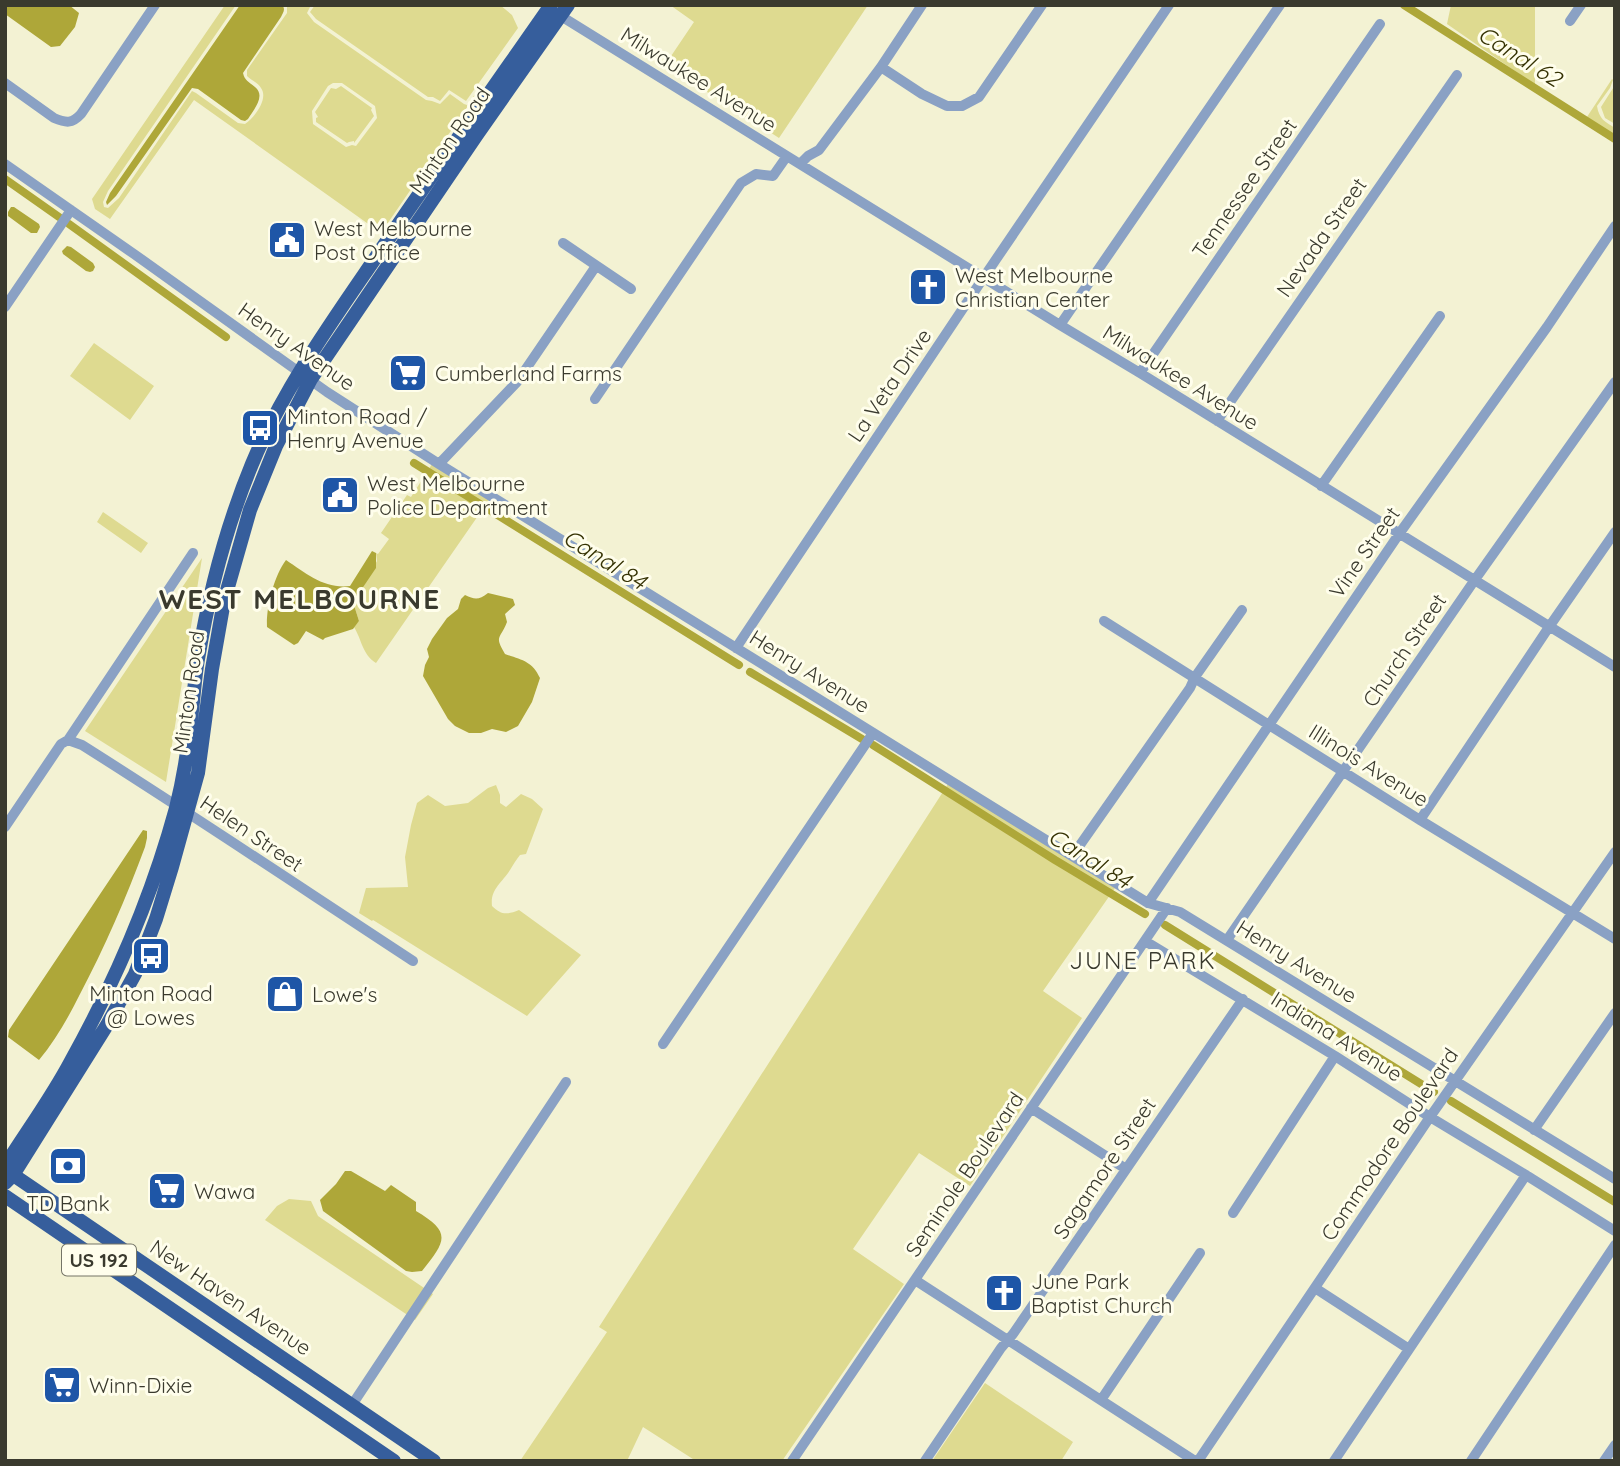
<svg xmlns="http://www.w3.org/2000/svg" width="1620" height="1466" font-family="Quicksand,sans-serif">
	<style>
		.green { fill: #deda90; fill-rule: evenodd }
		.water { fill: #aea739 }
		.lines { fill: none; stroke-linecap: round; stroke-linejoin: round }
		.canal { stroke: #aea739; stroke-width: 8 }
		.minor { stroke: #8aa1c4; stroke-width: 10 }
		.major { stroke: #365e9c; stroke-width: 14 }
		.labels { text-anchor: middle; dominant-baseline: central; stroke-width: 6; stroke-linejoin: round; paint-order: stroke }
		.shield { fill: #fffeec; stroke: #757567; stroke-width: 2 }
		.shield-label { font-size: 19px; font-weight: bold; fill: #3a3a2e }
		.street-label { font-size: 21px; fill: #3a3a2e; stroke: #fffeec }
		.poi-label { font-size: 21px; fill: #3a3a2e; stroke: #fffeec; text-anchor: start }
		.water-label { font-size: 23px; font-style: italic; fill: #363304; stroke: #fffeec }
		.quarter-label { font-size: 24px; letter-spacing: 2px; fill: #3a3a2e; stroke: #fffeec }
		.district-label { font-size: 28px; font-weight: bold; letter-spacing: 2px; fill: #3a3a2e; stroke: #fffeec }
	</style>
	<rect width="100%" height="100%" fill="#f3f2d3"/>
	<path class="green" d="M225,5H236L108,191L103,202L104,207L108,208L119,198L192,91L196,93L238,123L245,124C254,118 269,99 261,88C258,83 251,80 247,76V70L287,13V5H311L307,13L314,22L426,100L432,101L440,104L450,94L464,104L467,105L485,81L381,233L194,100L110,219L95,209L92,199ZM333,83H342L375,106L377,118L356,146L352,145L346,147L313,124L312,111L328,86Z
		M315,5H500L512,15L518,28L466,101L449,90L440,101L433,97H428L316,19L310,12Z
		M670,5H868L779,138L665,65L694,22Z
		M1451,5H1535V85L1447,24Z
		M1612,79L1613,80L1610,88L1597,106C1599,119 1605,122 1615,128V143L1583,123Z
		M1615,85V124L1605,118L1601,107Z
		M341,86L372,108L371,110L374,116L354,143V141L349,142L347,143L316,122V118L318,117L315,112L331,88L336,89Z
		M94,343L154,386L130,420L70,376Z
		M432,464L489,500L376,663C362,654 362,640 354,627L359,621L353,602L377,561L376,553L378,554L389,539L381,533L407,495L411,497Z
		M103,512L148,543L141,553L97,522Z
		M202,558L166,782L85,731Z
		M948,784L1115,888L1043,991L1082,1018L970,1186L919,1153L853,1249L904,1284L782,1461H696L643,1427L627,1461H520L607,1332L599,1327Z
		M496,785L500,795V803L506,807L521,794L532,799L543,809L526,854L520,855C516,860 513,865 510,870C502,883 490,889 492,906C501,915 507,915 519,910L581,955L527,1016L373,920L372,921L359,913L366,888L408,887L405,857L411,825L417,803L428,795L445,806L468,803L488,788Z
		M289,1199L311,1201L318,1216L433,1294L415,1320L265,1220L277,1206Z
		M985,1383L1073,1442L1061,1461H932Z"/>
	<path class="water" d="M5,5H69L79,13L75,27L60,46L51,47L5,14Z
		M240,5H282C286,9 283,13 281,17L243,73C245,81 248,81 255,87C266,96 254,109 248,119L245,121L241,120L198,89L192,88L116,196L107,205L106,202L110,193Z
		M11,207H14L39,224L40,227L37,233H31L8,216V212Z
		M67,246L71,247L93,263L95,267L93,271L90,272L86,271L63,254L62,251Z
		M372,551L376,553V568L353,602L359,621L353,629L325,638L323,640L306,631L298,643L294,645L267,627C266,607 274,576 286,560C307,574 324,589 350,586Z
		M488,593L513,599L515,605L505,614L507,622C500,640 494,635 505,654C522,660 532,661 540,678L532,702L518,726L506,732L492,729L481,733H469L455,726L448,719L423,676L425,665L429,657L427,649L432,639L447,618L458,609L461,599L465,595C475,600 479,600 488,593Z
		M143,830L147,831V838L145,847C126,898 105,947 79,996C68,1018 55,1041 39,1060L8,1037L9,1030Z
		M345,1171H351L385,1191L391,1185L416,1202V1211C451,1232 447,1240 422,1271L412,1272L406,1271L323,1211L320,1200L336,1184Z"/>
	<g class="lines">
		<path class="canal" d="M1404,5L1615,139
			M5,179L59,217
			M69,224L226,337
			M414,463L739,665
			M750,672L862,739
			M873,745L1055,860L1145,914
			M1165,925L1434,1092
			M1451,1101L1615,1202"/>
		<path class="minor" d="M556,13L1060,325L1140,373L1615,667
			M1570,21L1581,5
			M881,67L922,94L947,106H962L979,97L1042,5
			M5,83L54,118C66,123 72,124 81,114L155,5
			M5,164L134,254L327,392L439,464L1148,903L1180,912L1615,1179
			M800,164L808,156L819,150L881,67L922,5
			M563,243L631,289
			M5,307L71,210
			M1060,325L1280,5
			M1140,373L1380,24
			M595,399L741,183L756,174L773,176L787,156
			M1217,421L1457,75
			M439,464L517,382L596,266
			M1321,486L1440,316
			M1104,621L1420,820L1615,939
			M736,648L984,277L1169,5
			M68,740L82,745C193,815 303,889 413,961
			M1420,820L1549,627L1615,532
			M5,827L61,744L68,740L193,553
			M1073,855L1190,688L1195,677L1242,610
			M1148,903L1399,534L1547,327L1615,226
			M1227,940L1474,581L1615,382
			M1145,941L1335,1056L1430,1117L1526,1175L1615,1231
			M663,1044L873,733
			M1031,1108L1126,1169
			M1534,1130L1615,1013
			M1233,1213L1335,1056
			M915,1280L1195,1461
			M1315,1288L1409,1349
			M1101,1400L1200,1253
			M352,1405L566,1082
			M792,1461L1167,908
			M925,1461L1001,1348L1013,1334L1243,999
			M1198,1461L1430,1117L1615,852
			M1334,1461L1526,1175
			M1471,1461L1615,1245
			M1604,1461L1615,1445"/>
		<path class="major" d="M5,1166C27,1131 52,1097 71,1061C116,980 152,896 176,808C184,776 189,743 192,711C194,694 195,676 198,659C209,593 226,527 252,464C282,392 328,327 372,263C431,176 491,91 551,5
			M6,1170L434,1461
			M5,1183L13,1175L107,1025L135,974L156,919L172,867L198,773L212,669L224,601L250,510L276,446L311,379L476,136L568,5
			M5,1196L394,1461"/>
	</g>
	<defs>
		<symbol id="civic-square" viewBox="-11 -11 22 22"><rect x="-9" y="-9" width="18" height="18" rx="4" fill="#1e56a7" stroke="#fffeec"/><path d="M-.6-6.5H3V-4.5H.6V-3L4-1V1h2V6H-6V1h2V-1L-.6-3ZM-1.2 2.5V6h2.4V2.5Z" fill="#fff"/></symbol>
		<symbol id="church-square" viewBox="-11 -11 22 22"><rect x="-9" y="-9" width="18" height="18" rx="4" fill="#1e56a7" stroke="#fffeec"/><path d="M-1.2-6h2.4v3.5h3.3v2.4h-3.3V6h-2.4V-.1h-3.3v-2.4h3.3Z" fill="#fff"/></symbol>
		<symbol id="supermarket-square" viewBox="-11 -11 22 22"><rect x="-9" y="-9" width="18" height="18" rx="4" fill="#1e56a7" stroke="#fffeec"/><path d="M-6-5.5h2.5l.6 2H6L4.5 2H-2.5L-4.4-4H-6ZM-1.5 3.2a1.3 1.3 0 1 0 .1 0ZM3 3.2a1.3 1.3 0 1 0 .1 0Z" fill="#fff"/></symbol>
		<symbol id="bus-square" viewBox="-11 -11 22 22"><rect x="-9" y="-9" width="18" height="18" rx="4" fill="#1e56a7" stroke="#fffeec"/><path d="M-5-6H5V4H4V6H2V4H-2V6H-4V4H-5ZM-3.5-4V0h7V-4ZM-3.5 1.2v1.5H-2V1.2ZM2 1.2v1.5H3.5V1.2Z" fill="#fff"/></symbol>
		<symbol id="shop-square" viewBox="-11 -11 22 22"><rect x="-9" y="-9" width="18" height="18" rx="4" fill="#1e56a7" stroke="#fffeec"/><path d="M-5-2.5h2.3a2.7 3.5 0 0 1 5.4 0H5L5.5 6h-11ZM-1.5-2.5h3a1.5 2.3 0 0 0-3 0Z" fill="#fff"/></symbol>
		<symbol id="bank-square" viewBox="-11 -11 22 22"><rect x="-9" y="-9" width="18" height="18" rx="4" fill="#1e56a7" stroke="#fffeec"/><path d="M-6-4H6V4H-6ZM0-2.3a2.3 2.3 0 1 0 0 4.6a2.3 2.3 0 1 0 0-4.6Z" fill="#fff"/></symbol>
	</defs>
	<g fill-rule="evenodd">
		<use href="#civic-square" x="265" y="218" width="44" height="44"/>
		<use href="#church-square" x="906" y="265" width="44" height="44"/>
		<use href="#supermarket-square" x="386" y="351" width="44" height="44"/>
		<use href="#bus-square" x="238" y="406" width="44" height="44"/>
		<use href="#civic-square" x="318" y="473" width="44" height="44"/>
		<use href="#bus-square" x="129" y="934" width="44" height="44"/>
		<use href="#shop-square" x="263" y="972" width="44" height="44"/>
		<use href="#bank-square" x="46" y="1144" width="44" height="44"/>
		<use href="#supermarket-square" x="145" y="1169" width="44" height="44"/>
		<use href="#church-square" x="982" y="1271" width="44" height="44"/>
		<use href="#supermarket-square" x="40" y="1363" width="44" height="44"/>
	</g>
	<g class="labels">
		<rect class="shield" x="62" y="1244.5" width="74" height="31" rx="5"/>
		<g class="shield-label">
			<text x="99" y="1260">US 192</text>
		</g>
		<g class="street-label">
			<text transform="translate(699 79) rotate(32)">Milwaukee Avenue</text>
			<text transform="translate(449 140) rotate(-55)">Minton Road</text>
			<text transform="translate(1244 188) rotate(-55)">Tennessee Street</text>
			<text transform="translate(1321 237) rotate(-55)">Nevada Street</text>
			<text transform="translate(297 346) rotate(35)">Henry Avenue</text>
			<text transform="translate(1181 377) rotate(32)">Milwaukee Avenue</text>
			<text transform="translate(889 385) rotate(-56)">La Veta Drive</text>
			<text transform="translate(1364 552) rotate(-55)">Vine Street</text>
			<text transform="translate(1404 650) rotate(-56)">Church Street</text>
			<text transform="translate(810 671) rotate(32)">Henry Avenue</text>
			<text transform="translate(188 692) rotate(-82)">Minton Road</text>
			<text transform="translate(1369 765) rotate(32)">Illinois Avenue</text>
			<text transform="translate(252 833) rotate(34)">Helen Street</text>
			<text transform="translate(1297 961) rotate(32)">Henry Avenue</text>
			<text transform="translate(1337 1036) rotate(32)">Indiana Avenue</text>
			<text transform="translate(1389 1144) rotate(-56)">Commodore Boulevard</text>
			<text transform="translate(1104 1168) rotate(-56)">Sagamore Street</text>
			<text transform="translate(964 1174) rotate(-56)">Seminole Boulevard</text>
			<text transform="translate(231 1297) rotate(34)">New Haven Avenue</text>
		</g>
		<g class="poi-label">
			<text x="314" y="228">West Melbourne<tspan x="314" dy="24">Post Office</tspan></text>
			<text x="955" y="275">West Melbourne<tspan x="955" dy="24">Christian Center</tspan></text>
			<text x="435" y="373">Cumberland Farms</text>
			<text x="287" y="416">Minton Road /<tspan x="287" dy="24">Henry Avenue</tspan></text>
			<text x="367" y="483">West Melbourne<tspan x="367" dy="24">Police Department</tspan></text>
			<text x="151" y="993" text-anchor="middle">Minton Road<tspan x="151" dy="24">@ Lowes</tspan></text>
			<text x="312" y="994">Lowe's</text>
			<text x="194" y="1191">Wawa</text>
			<text x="68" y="1203" text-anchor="middle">TD Bank</text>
			<text x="1031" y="1281">June Park<tspan x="1031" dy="24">Baptist Church</tspan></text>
			<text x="89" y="1385">Winn-Dixie</text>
		</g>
		<g class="water-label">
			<text transform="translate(1520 56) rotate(32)">Canal 62</text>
			<text transform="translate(605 559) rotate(32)">Canal 84</text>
			<text transform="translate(1090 858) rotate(32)">Canal 84</text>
		</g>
		<g class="quarter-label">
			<text x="1143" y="960">JUNE PARK</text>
		</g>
		<g class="district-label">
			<text x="300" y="598">WEST MELBOURNE</text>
		</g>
	</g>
	<rect width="1620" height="1466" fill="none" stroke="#3a3a2e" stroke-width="14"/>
</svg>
